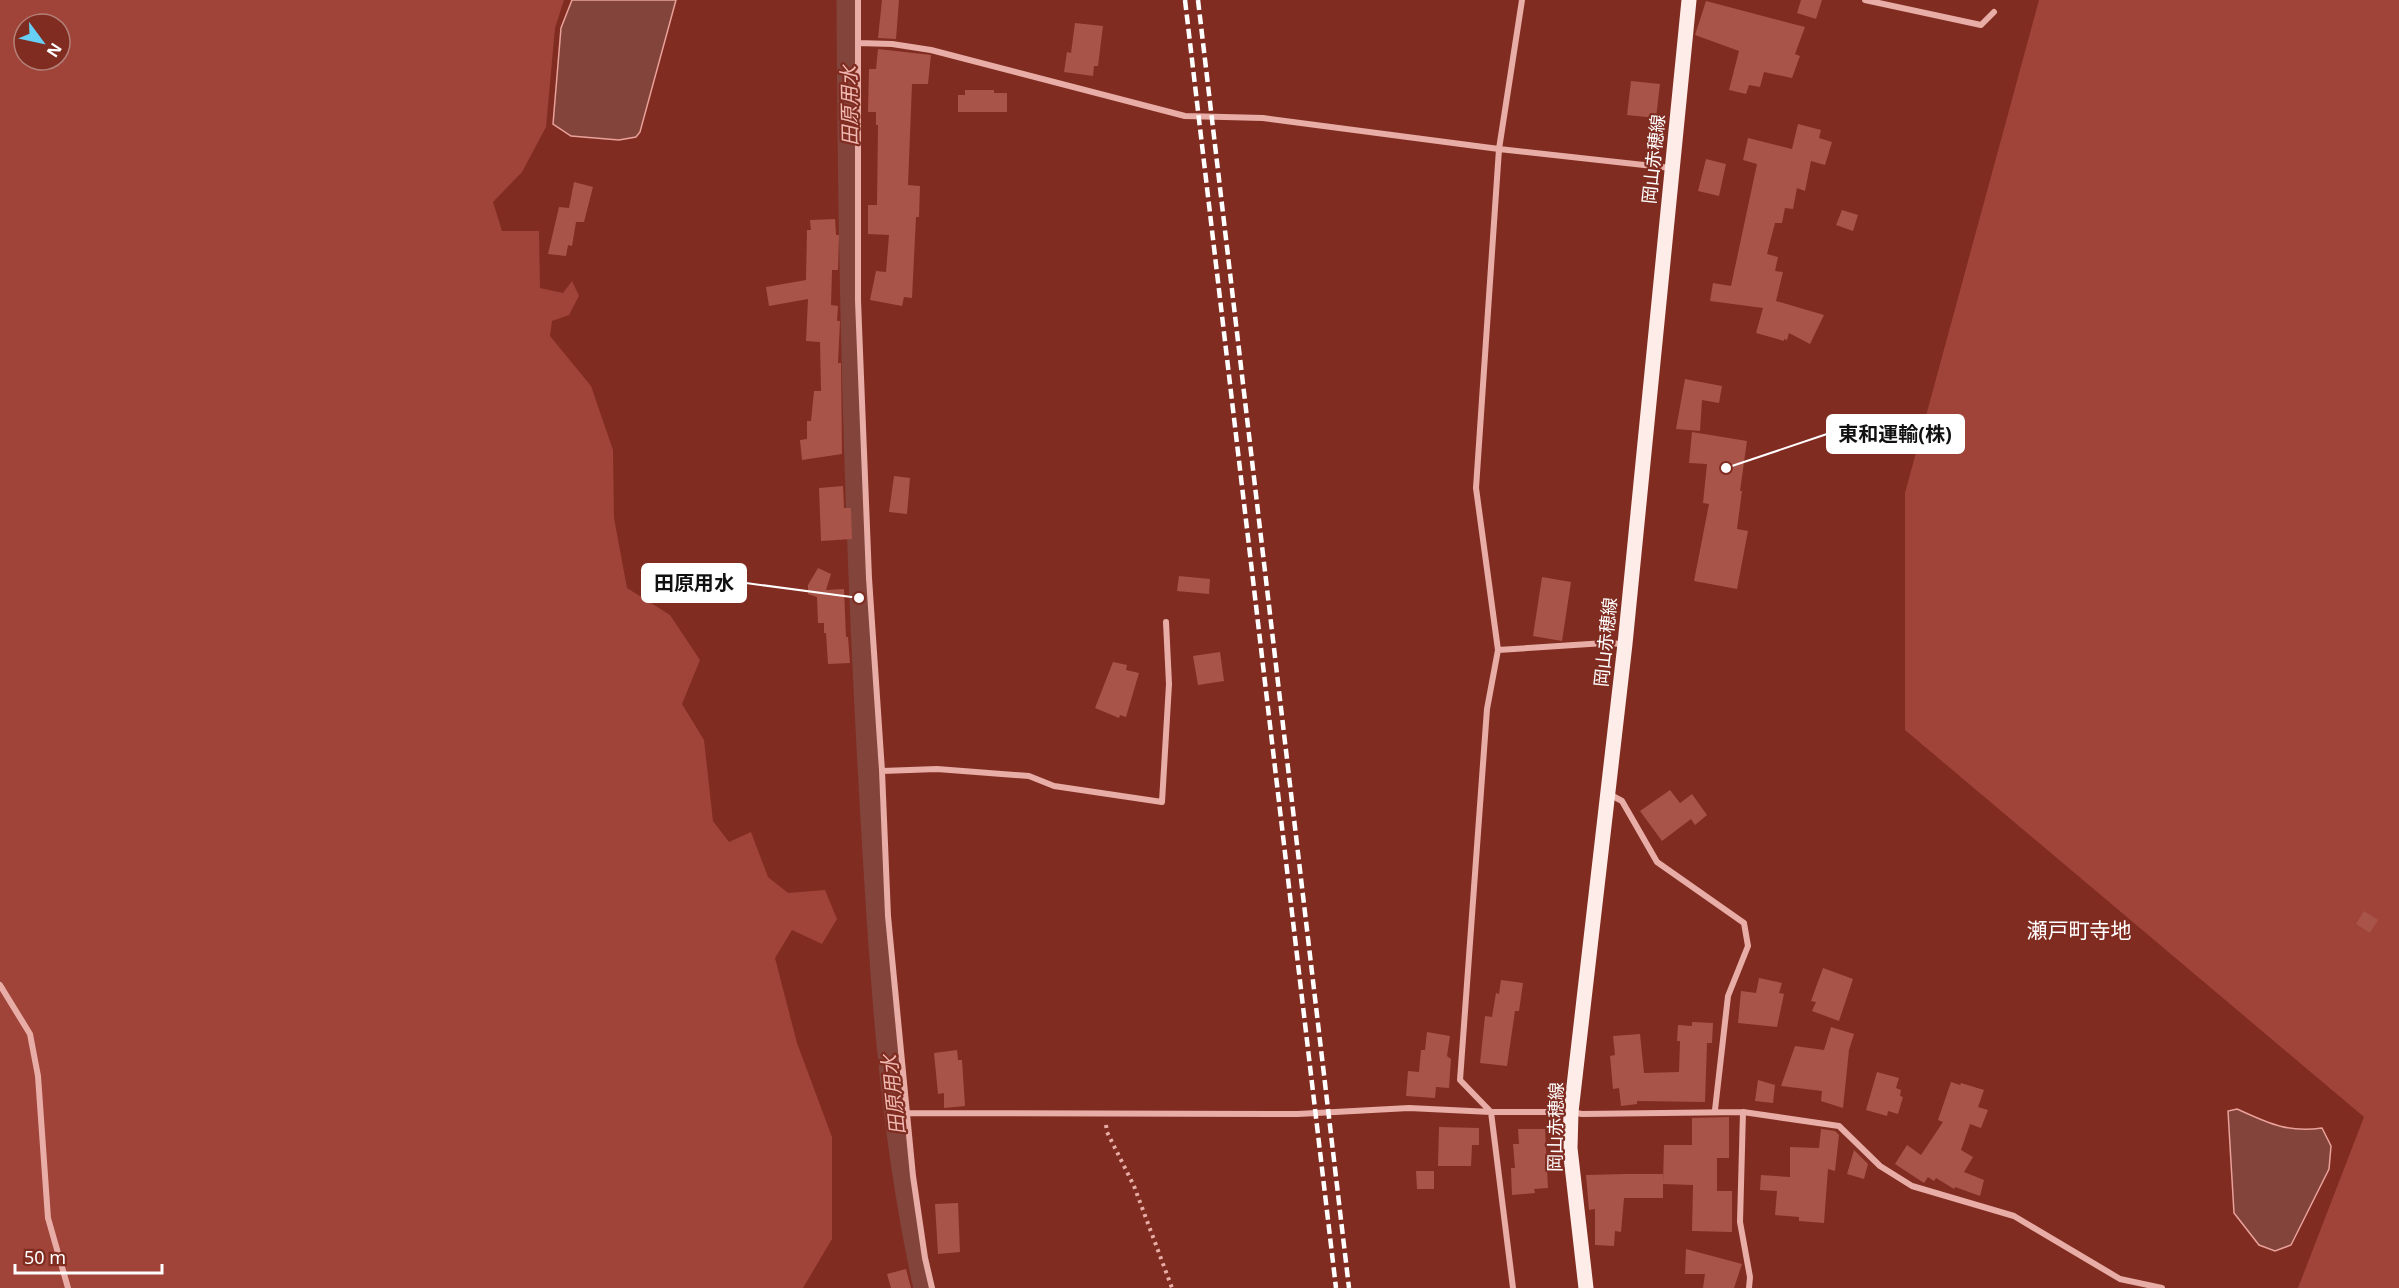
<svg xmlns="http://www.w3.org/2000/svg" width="2399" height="1288" font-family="'Noto Sans','Noto Sans JP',sans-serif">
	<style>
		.green { fill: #a04338; fill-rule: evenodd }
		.water { fill: #82443b; stroke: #e9a19a; stroke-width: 1.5 }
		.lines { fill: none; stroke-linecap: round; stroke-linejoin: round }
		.canal { stroke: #82443b; stroke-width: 21 }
		.building { fill: #a95449 }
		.path { stroke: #e7ada6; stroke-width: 4; stroke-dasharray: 3 4.5; stroke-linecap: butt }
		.street { stroke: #e7ada6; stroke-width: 6 }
		.primary { stroke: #fdece8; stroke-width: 15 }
		.rail { stroke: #fff; stroke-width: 4.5; stroke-dasharray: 10 4.5; stroke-linecap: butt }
		.labels { text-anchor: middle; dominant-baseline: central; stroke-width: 4.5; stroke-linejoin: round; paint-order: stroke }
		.street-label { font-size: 18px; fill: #fff; stroke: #802c21 }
		.water-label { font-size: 20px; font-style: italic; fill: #efb8b1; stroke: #802c21 }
		.quarter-label { font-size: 21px; fill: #fff; stroke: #802c21 }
		.leader { fill: none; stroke: #fff; stroke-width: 2 }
		.callout-dot { fill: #fff; stroke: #802c21; stroke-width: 2 }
		.callout { fill: #fff; stroke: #fff; stroke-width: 2 }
		.callout-label { font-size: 20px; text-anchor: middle; font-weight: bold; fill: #111 }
	</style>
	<rect width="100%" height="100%" fill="#802c21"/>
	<path class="green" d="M0,0H564L555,28L546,127L522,172L493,202L502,231H539L540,288L563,293L572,281L579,296L569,315L552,321L550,336L591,386L613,450L614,518L627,588L670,615L700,660L682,704L704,740L713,821L729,842L751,832L768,877L788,893L825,890L837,919L822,944L792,930L775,958L797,1043L832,1137V1239L803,1288H0ZM24,24H60V60H24Z
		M2039,0H2399V1288H2298L2364,1117L1905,730V493Z"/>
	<path class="water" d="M572,0H676L640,132L636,137L619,140L571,136L553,124L561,28Z
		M2237,1109C2268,1123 2287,1133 2322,1128L2331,1146L2329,1169L2291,1245L2275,1251L2259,1245L2234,1213L2228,1111Z"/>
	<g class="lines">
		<path class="canal" d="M847,0C848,255 854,511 868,766C878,941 886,1117 924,1288"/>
	</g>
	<path class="building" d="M882,0H899L896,39L878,38Z
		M1801,0H1822L1816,19L1797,13Z
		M1706,1L1805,27L1795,54L1800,56L1792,78L1764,72L1760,87L1749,85L1746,94L1729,90L1739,51L1695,35Z
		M1075,23L1103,26L1098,66H1094L1093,76L1064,72L1067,52L1071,53Z
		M878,49L931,55L928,84H912L908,185L920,186L919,217H916L912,298L904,297L902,306L870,300L876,271L886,272L889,235L868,234V205H877L878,125H876V112H868L869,69H876Z
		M1631,81L1660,84L1656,118L1627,115Z
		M965,90H994V93H1007V112H958V95H965Z
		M1798,124L1821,130L1819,138L1832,142L1825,165L1811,161L1805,191L1797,188L1793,209L1785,208L1782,223H1775L1767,254L1778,257L1775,271L1783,272L1776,301L1824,315L1810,344L1789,333L1787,340L1784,339V341L1756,333L1763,308L1710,301L1713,283L1731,286L1757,164L1743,160L1748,138L1792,149Z
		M1706,159L1726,164L1719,196L1698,191Z
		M574,182L593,187L584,222H576L572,246L568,245L566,256L548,254L559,207L569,208Z
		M1842,210L1858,215L1853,231L1836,225Z
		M835,219L836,235H839L838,270H832L831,305L838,306L837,321H840L838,363H841L842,454L802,460L800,440L807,439V421H811L814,391H821L820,342L806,341L808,299L769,306L766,287L806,280L807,230H811L810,220Z
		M1685,379L1722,386L1719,403L1702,400L1700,431L1676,429Z
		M1692,432L1747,441L1740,491H1742L1737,529L1748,531L1737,589L1694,581L1709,504L1703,503L1707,464L1689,463Z
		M894,476L910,478L907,514L889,512Z
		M843,486L844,508H851L852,539L821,541L819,488Z
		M818,568L831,574L826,590L844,589L846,637H848L850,663L828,664L826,633H824V623H818L817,597L808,594V585Z
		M1179,576L1210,579L1209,594L1177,591Z
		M1542,577L1571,582L1562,641L1533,636Z
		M1220,652L1224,681L1198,685L1193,656Z
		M1113,662L1127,665L1126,670L1139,673L1126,717L1120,715L1119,718L1095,708Z
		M1670,790L1680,803L1692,794L1707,815L1695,825L1691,819L1662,841L1640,811Z
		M2364,911L2378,920L2370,933L2356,924Z
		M1823,968L1853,979L1839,1021L1812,1011L1816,1002L1811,1001Z
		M1759,978L1782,983L1779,993L1784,994L1777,1027L1738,1023L1741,991L1756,993Z
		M1501,980L1523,983L1519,1011H1515L1507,1066L1480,1063L1485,1016L1492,1017L1496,993L1499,994Z
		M1692,1022L1713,1023L1712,1043H1707L1705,1102L1637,1101V1104L1621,1106L1619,1088L1613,1089L1610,1056L1615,1055L1613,1036L1640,1034L1644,1073L1679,1072L1680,1041H1677L1678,1025L1692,1026Z
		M1831,1027L1854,1034L1849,1050L1843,1108L1821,1101L1822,1091L1781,1086L1795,1046L1824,1050Z
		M1427,1032L1450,1036L1447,1056L1451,1059L1449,1088L1436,1087L1435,1098L1406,1096L1408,1071L1419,1072L1421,1050H1425Z
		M957,1050L958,1060H962L965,1106L944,1108V1093L938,1094L934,1053Z
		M1877,1072L1899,1078L1896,1088L1901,1090L1900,1096L1903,1097L1898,1114L1888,1111L1887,1116L1866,1110Z
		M1758,1080L1775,1085L1773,1103L1755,1101Z
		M1951,1082L1960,1085L1961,1083L1984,1090L1978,1107L1988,1110L1981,1128L1970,1124L1961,1150L1973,1157L1964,1172L1984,1180L1980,1196L1955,1187L1954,1189L1936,1178L1934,1181L1928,1177L1924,1183L1895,1164L1907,1145L1921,1155L1943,1122L1938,1120Z
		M1729,1117V1158H1717V1191H1732V1232L1692,1231L1693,1185L1663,1184L1664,1145H1692V1118Z
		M1439,1127L1479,1128V1145H1472L1471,1166H1438Z
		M1518,1129H1545L1548,1188L1534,1189L1535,1193L1512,1195L1511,1168H1515L1513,1144H1519Z
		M1821,1129L1835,1131L1839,1135L1835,1171L1828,1169L1824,1223L1799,1221V1217L1775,1215L1777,1191L1760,1190L1761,1175L1790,1177V1147L1819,1148Z
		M1854,1150L1868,1164L1864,1179L1847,1174Z
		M1416,1171H1434V1189H1417Z
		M1625,1174H1663V1198H1624L1621,1232L1615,1231L1614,1246L1595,1245V1209L1589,1210L1586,1175Z
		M958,1203L960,1252L938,1254L935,1204Z
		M1686,1249L1742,1264L1734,1288H1703L1705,1274H1685Z
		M906,1269L911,1288H891L887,1274Z"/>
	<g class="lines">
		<path class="path" d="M1106,1125L1107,1132L1134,1186L1172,1288"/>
		<path class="street" d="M858,0V301L869,578L882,771L888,916L913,1176L925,1258L932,1288
			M1865,0L1981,25L1994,12
			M858,43L892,44L931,50L1185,116L1263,118L1499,149L1671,168
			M1498,650L1605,643L1623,644
			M882,771L937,769L1029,776L1054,786L1162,802L1169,684L1166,622
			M1609,794L1622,801L1657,862L1744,923L1748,946L1728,996L1715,1110
			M0,985L30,1034L38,1076L48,1218L68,1288
			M1743,1112L1740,1222L1750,1277L1749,1288
			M907,1113L1298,1114L1409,1108L1491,1112H1571L1582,1114L1743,1112L1839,1126L1880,1166L1912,1186L2014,1216L2120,1279L2162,1288
			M1513,1288L1491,1112L1460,1080L1487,709L1498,650L1476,488L1499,149L1522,0"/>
		<path class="primary" d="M1586,1288L1570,1148L1571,1112L1625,644L1689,0"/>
		<path class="rail" d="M1185,0L1336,1288
			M1198,0L1349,1288"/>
	</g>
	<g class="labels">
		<g class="street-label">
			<text transform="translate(1653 159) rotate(-84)">岡山赤穂線</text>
			<text transform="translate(1605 642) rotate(-84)">岡山赤穂線</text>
			<text transform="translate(1555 1127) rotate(-89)">岡山赤穂線</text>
		</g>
		<g class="water-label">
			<text transform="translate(849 106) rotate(-91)">田原用水</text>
			<text transform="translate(893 1095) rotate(-96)">田原用水</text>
		</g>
		<g class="quarter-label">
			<text x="2079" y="930">瀬戸町寺地</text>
		</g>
	</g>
	<path class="leader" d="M1726 468L1827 434M859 598L746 583"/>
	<g class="callout-dot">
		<circle cx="1726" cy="468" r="6"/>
		<circle cx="859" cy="598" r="6"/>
	</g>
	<g class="callout">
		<rect x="1827" y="415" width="137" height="38" rx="6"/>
		<rect x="642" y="564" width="104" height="38" rx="6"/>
	</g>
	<g class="callout-label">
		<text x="1895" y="441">東和運輸(株)</text>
		<text x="694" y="590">田原用水</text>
	</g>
	<g transform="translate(42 42) rotate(123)"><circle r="28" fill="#802c21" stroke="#b3807a" stroke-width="1.5"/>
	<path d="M0-4.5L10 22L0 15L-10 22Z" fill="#67cef4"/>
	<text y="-9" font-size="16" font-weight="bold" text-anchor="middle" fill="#ffffff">N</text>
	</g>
	<path d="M15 1264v9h147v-9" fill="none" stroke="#ffffff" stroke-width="3"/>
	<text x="24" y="1264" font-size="18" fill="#ffffff" stroke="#802c21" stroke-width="4.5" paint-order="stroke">50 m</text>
</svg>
